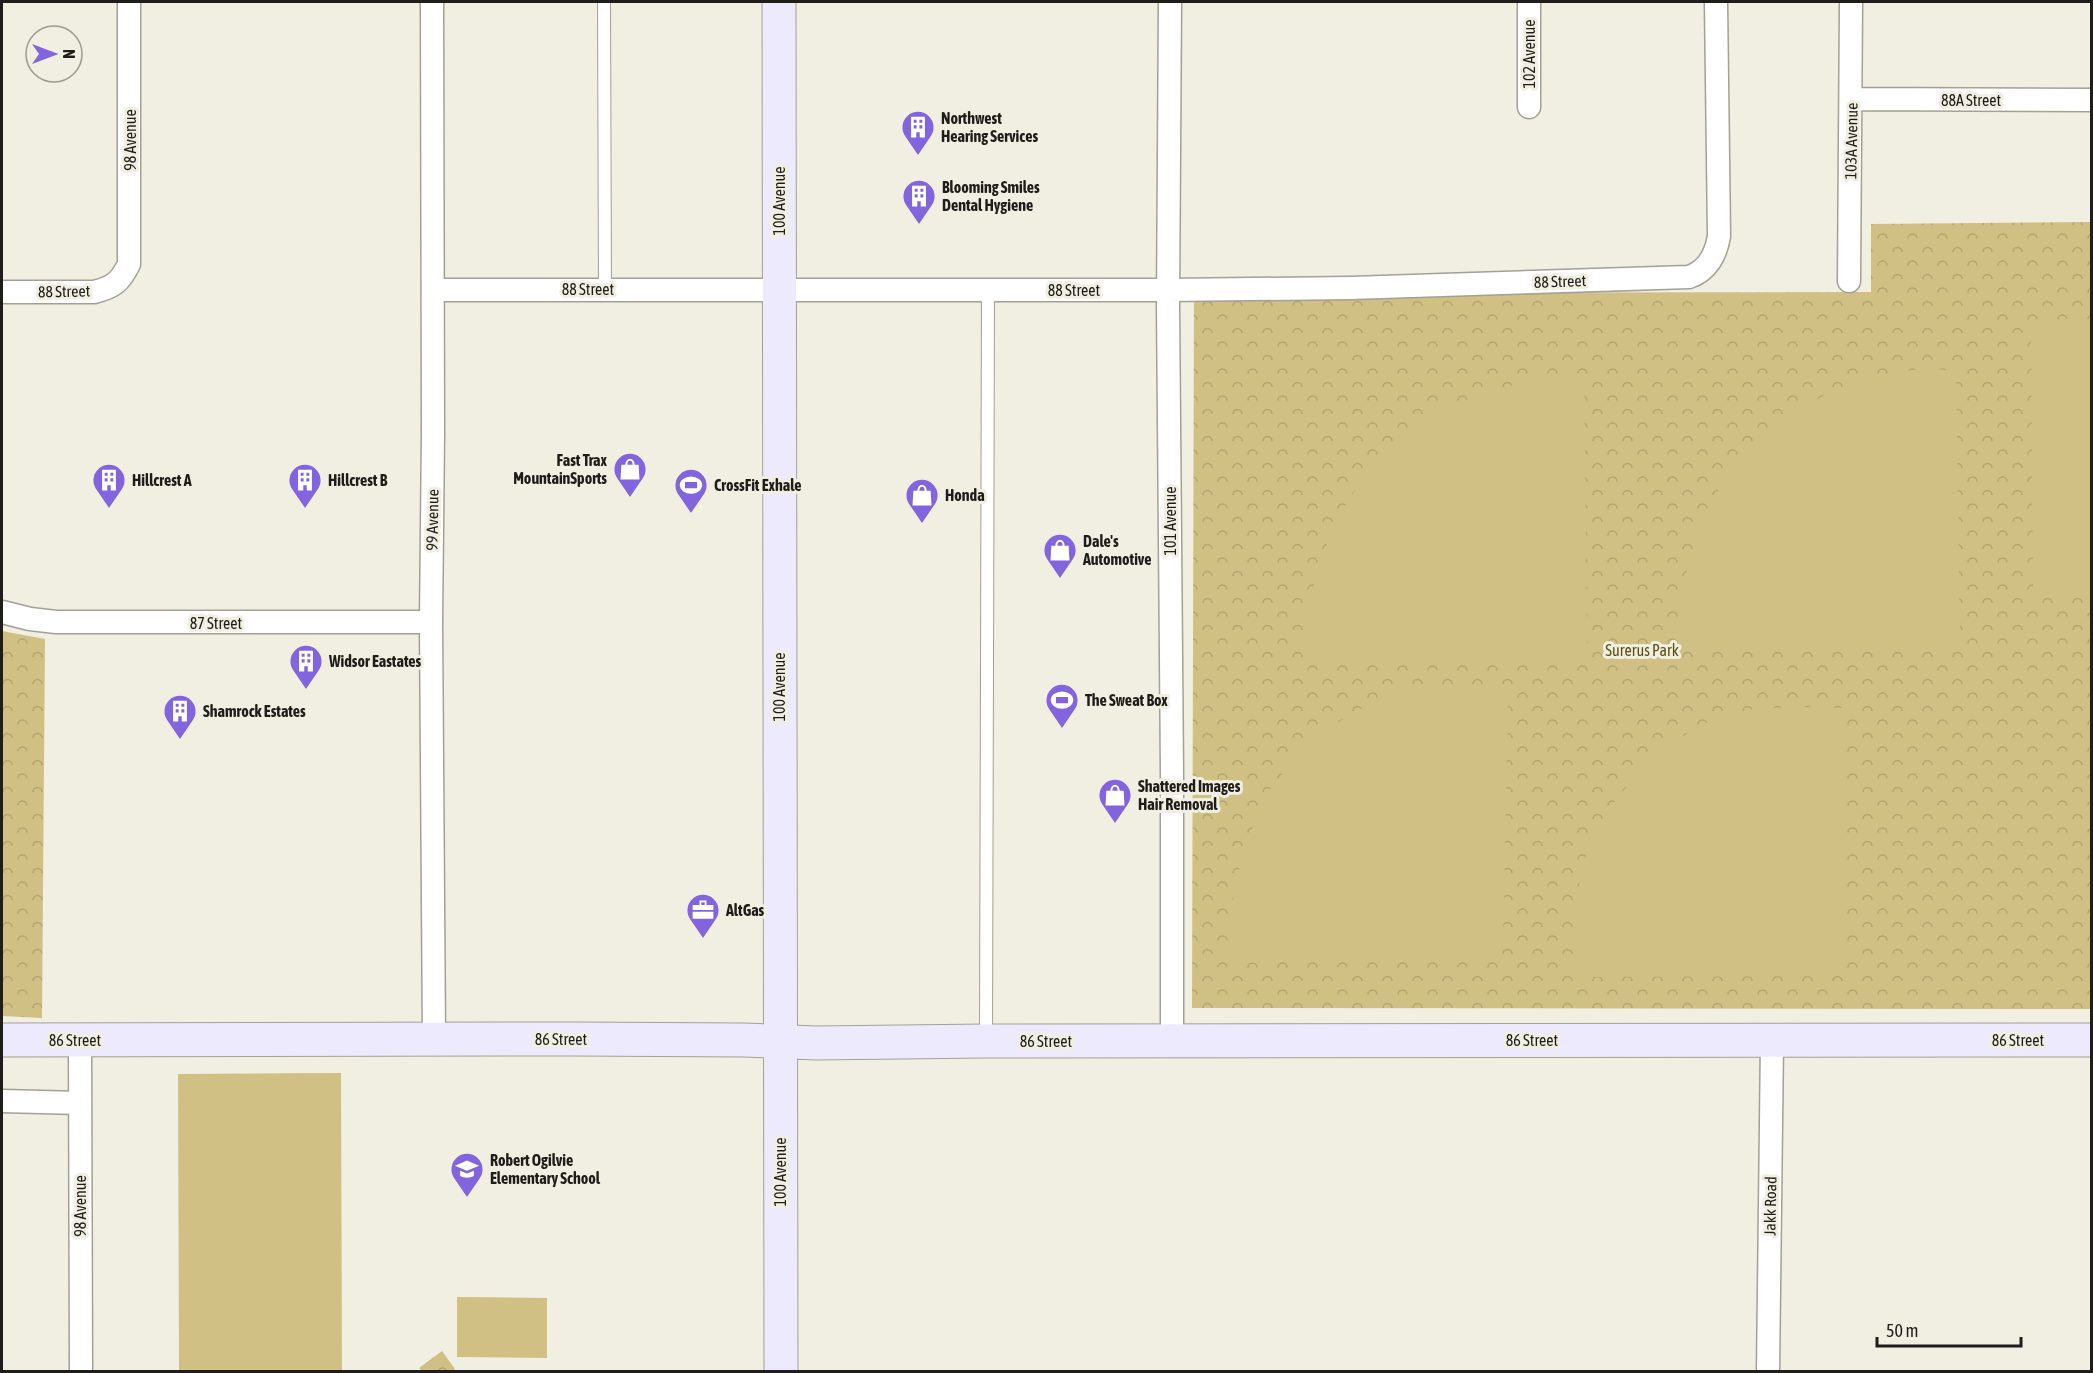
<svg xmlns="http://www.w3.org/2000/svg" width="2093" height="1373" font-family="'Asap Condensed',sans-serif">
	<style>
		.park { fill: url(#park-crowns) }
		.garden { fill: #d0c084 }
		.lines { fill: none; stroke-linecap: round; stroke-linejoin: round }
		.lane-casing { stroke: #a3a095; stroke-width: 14 }
		.street-casing { stroke: #a3a095; stroke-width: 25 }
		.secondary-casing { stroke: #a3a095; stroke-width: 35 }
		.lane { stroke: #fff; stroke-width: 12 }
		.street { stroke: #fff; stroke-width: 22 }
		.secondary { stroke: #edeafd; stroke-width: 33 }
		.labels { text-anchor: middle; dominant-baseline: central; stroke-width: 6; stroke-linejoin: round; paint-order: stroke }
		.street-label { font-size: 16px; fill: #1e1d19; stroke: #f1eee2 }
		.poi-label { font-size: 16px; font-weight: bold; fill: #1e1d19; stroke: #f1eee2; text-anchor: start }
		.park-label { font-size: 16px; fill: #5d4e11; stroke: #f1eee2 }
	</style>
	<defs>
		<pattern id="park-crowns" width="20" height="18" patternUnits="userSpaceOnUse" patternTransform="scale(1.5)"><rect width="20" height="18" fill="#d0c084"/><path d="M2 6a3 3 0 1 1 6 0M12 15a3 3 0 1 1 6 0" fill="none" stroke="#b2a571"/></pattern>
	</defs>
	<rect width="100%" height="100%" fill="#f1eee2"/>
	<path class="park" d="M2091,222V1009L1192,1008L1194,293L1871,292V224Z
		M2,631L45,639L42,1018L2,1016Z
		M442,1351L455,1369L452,1371H422L419,1368Z"/>
	<path class="garden" d="M2031,319H2091V597H2033Z
		M1921,369L1956,370L1960,634L1948,647L1679,648C1680,632 1680,614 1682,598C1686,571 1694,539 1705,514C1726,466 1792,407 1841,388C1867,379 1893,373 1921,369Z
		M1556,379L1584,381L1587,645L1574,659L1306,658L1307,613L1319,565L1336,520L1363,478L1394,445L1437,413L1473,397L1516,384Z
		M1465,687L1508,691L1503,947L1493,958L1227,963C1228,916 1235,873 1252,829C1255,821 1258,811 1262,803C1294,747 1351,704 1414,689C1430,685 1449,687 1465,687Z
		M1803,707L1846,708V965L1835,976L1578,977C1571,888 1578,835 1643,769C1666,747 1692,727 1722,716C1747,707 1777,708 1803,707Z
		M341,1073L342,1371H179L178,1074Z
		M457,1297L547,1298V1358L457,1357Z"/>
	<g class="lines">
		<defs>
			<path id="lane" d="M604,2L605,289
				M986,1040L988,290"/>
			<path id="street" d="M432,2L433,433L431,622L434,1039
				M1170,2L1168,304L1172,774V1041
				M1529,2V107
				M1851,99L2092,100
				M1849,281L1851,2
				M433,290H1169L1351,288L1689,277C1707,271 1716,255 1719,236L1716,2
				M2,292H94C114,287 120,282 129,264V2
				M2,612L30,619L56,622H431
				M80,1040L81,1372
				M2,1101L80,1103
				M1768,1372L1772,1040"/>
			<path id="secondary" d="M779,2L781,1372
				M2,1040L574,1039L744,1040L816,1043L986,1041L2092,1040"/>
		</defs>
		<use href="#lane" class="lane-casing"/>
		<use href="#street" class="street-casing"/>
		<use href="#secondary" class="secondary-casing"/>
		<use href="#lane" class="lane"/>
		<use href="#street" class="street"/>
		<use href="#secondary" class="secondary"/>
	</g>
	<defs>
		<symbol id="building-pin" viewBox="-11 -11 22 30"><path d="M0 17L-7.5 6A9.5 9.5 0 1 1 7.5 6Z" fill="#8264df" stroke="#f1eee2"/><path d="M-4-6H4V6H1V3H-1V6H-4ZM-2.5-4.3h1.7v1.8h-1.7ZM.8-4.3h1.7v1.8H.8ZM-2.5-1h1.7V.8h-1.7ZM.8-1h1.7V.8H.8Z" fill="#fff"/></symbol>
		<symbol id="shop-pin" viewBox="-11 -11 22 30"><path d="M0 17L-7.5 6A9.5 9.5 0 1 1 7.5 6Z" fill="#8264df" stroke="#f1eee2"/><path d="M-5-2.5h2.3a2.7 3.5 0 0 1 5.4 0H5L5.5 6h-11ZM-1.5-2.5h3a1.5 2.3 0 0 0-3 0Z" fill="#fff"/></symbol>
		<symbol id="stadium-pin" viewBox="-11 -11 22 30"><path d="M0 17L-7.5 6A9.5 9.5 0 1 1 7.5 6Z" fill="#8264df" stroke="#f1eee2"/><path d="M0-5a6.5 5 0 1 0 0 10a6.5 5 0 1 0 0-10ZM-3.5-1.8h7v3.6h-7Z" fill="#fff"/></symbol>
		<symbol id="office-pin" viewBox="-11 -11 22 30"><path d="M0 17L-7.5 6A9.5 9.5 0 1 1 7.5 6Z" fill="#8264df" stroke="#f1eee2"/><path d="M-6-3h4V-5.5h4V-3h4V5H-6ZM-1-4.5V-3h2v-1.5ZM-6 0V1H6V0Z" fill="#fff"/></symbol>
		<symbol id="school-pin" viewBox="-11 -11 22 30"><path d="M0 17L-7.5 6A9.5 9.5 0 1 1 7.5 6Z" fill="#8264df" stroke="#f1eee2"/><path d="M0-5L7-2L0 1L-7-2ZM-4 1L0 2.5L4 1V4Q0 6-4 4Z" fill="#fff"/></symbol>
	</defs>
	<g fill-rule="evenodd">
		<use href="#building-pin" x="899" y="108" width="38" height="52"/>
		<use href="#building-pin" x="900" y="177" width="38" height="52"/>
		<use href="#shop-pin" x="611" y="450" width="38" height="52"/>
		<use href="#building-pin" x="90" y="461" width="38" height="52"/>
		<use href="#building-pin" x="286" y="461" width="38" height="52"/>
		<use href="#stadium-pin" x="672" y="466" width="38" height="52"/>
		<use href="#shop-pin" x="903" y="476" width="38" height="52"/>
		<use href="#shop-pin" x="1041" y="531" width="38" height="52"/>
		<use href="#building-pin" x="287" y="642" width="38" height="52"/>
		<use href="#stadium-pin" x="1043" y="681" width="38" height="52"/>
		<use href="#building-pin" x="161" y="692" width="38" height="52"/>
		<use href="#shop-pin" x="1096" y="776" width="38" height="52"/>
		<use href="#office-pin" x="684" y="891" width="38" height="52"/>
		<use href="#school-pin" x="448" y="1150" width="38" height="52"/>
	</g>
	<g class="labels">
		<g class="street-label">
			<text transform="translate(1529 54) rotate(-90)">102 Avenue</text>
			<text x="1971" y="100">88A Street</text>
			<text transform="translate(130 140) rotate(-90)">98 Avenue</text>
			<text transform="translate(1851 141) rotate(-89)">103A Avenue</text>
			<text transform="translate(779 201) rotate(-90)">100 Avenue</text>
			<text transform="translate(1560 281) rotate(-2)">88 Street</text>
			<text x="588" y="289">88 Street</text>
			<text x="1074" y="290">88 Street</text>
			<text transform="translate(64 291) rotate(-1)">88 Street</text>
			<text transform="translate(432 520) rotate(-89)">99 Avenue</text>
			<text transform="translate(1170 521) rotate(-90)">101 Avenue</text>
			<text x="216" y="623">87 Street</text>
			<text transform="translate(779 687) rotate(-90)">100 Avenue</text>
			<text x="561" y="1039">86 Street</text>
			<text x="75" y="1040">86 Street</text>
			<text x="1532" y="1040">86 Street</text>
			<text x="2018" y="1040">86 Street</text>
			<text x="1046" y="1041">86 Street</text>
			<text transform="translate(780 1172) rotate(-90)">100 Avenue</text>
			<text transform="translate(80 1206) rotate(-90)">98 Avenue</text>
			<text transform="translate(1770 1206) rotate(-89)">Jakk Road</text>
		</g>
		<g class="poi-label">
			<text x="941" y="118">Northwest<tspan x="941" dy="18">Hearing Services</tspan></text>
			<text x="942" y="187">Blooming Smiles<tspan x="942" dy="18">Dental Hygiene</tspan></text>
			<text x="607" y="460" text-anchor="end">Fast Trax<tspan x="607" dy="18">MountainSports</tspan></text>
			<text x="132" y="480">Hillcrest A</text>
			<text x="328" y="480">Hillcrest B</text>
			<text x="714" y="485">CrossFit Exhale</text>
			<text x="945" y="495">Honda</text>
			<text x="1083" y="541">Dale's<tspan x="1083" dy="18">Automotive</tspan></text>
			<text x="329" y="661">Widsor Eastates</text>
			<text x="1085" y="700">The Sweat Box</text>
			<text x="203" y="711">Shamrock Estates</text>
			<text x="1138" y="786">Shattered Images<tspan x="1138" dy="18">Hair Removal</tspan></text>
			<text x="726" y="910">AltGas</text>
			<text x="490" y="1160">Robert Ogilvie<tspan x="490" dy="18">Elementary School</tspan></text>
		</g>
		<g class="park-label">
			<text x="1642" y="650">Surerus Park</text>
		</g>
	</g>
	<rect width="2093" height="1373" fill="none" stroke="#1e1d19" stroke-width="6"/>
	<g transform="translate(54 54) rotate(90)"><circle r="28" fill="#f1eee2" stroke="#9d9a92" stroke-width="1.5"/>
	<path d="M0-4.5L10 22L0 15L-10 22Z" fill="#8264df"/>
	<text y="-9" font-size="16" font-weight="bold" text-anchor="middle" fill="#1e1d19">N</text>
	</g>
	<path d="M1877 1337v9h144v-9" fill="none" stroke="#1e1d19" stroke-width="3"/>
	<text x="1886" y="1337" font-size="18" fill="#1e1d19" stroke="#f1eee2" stroke-width="4.5" paint-order="stroke">50 m</text>
</svg>
